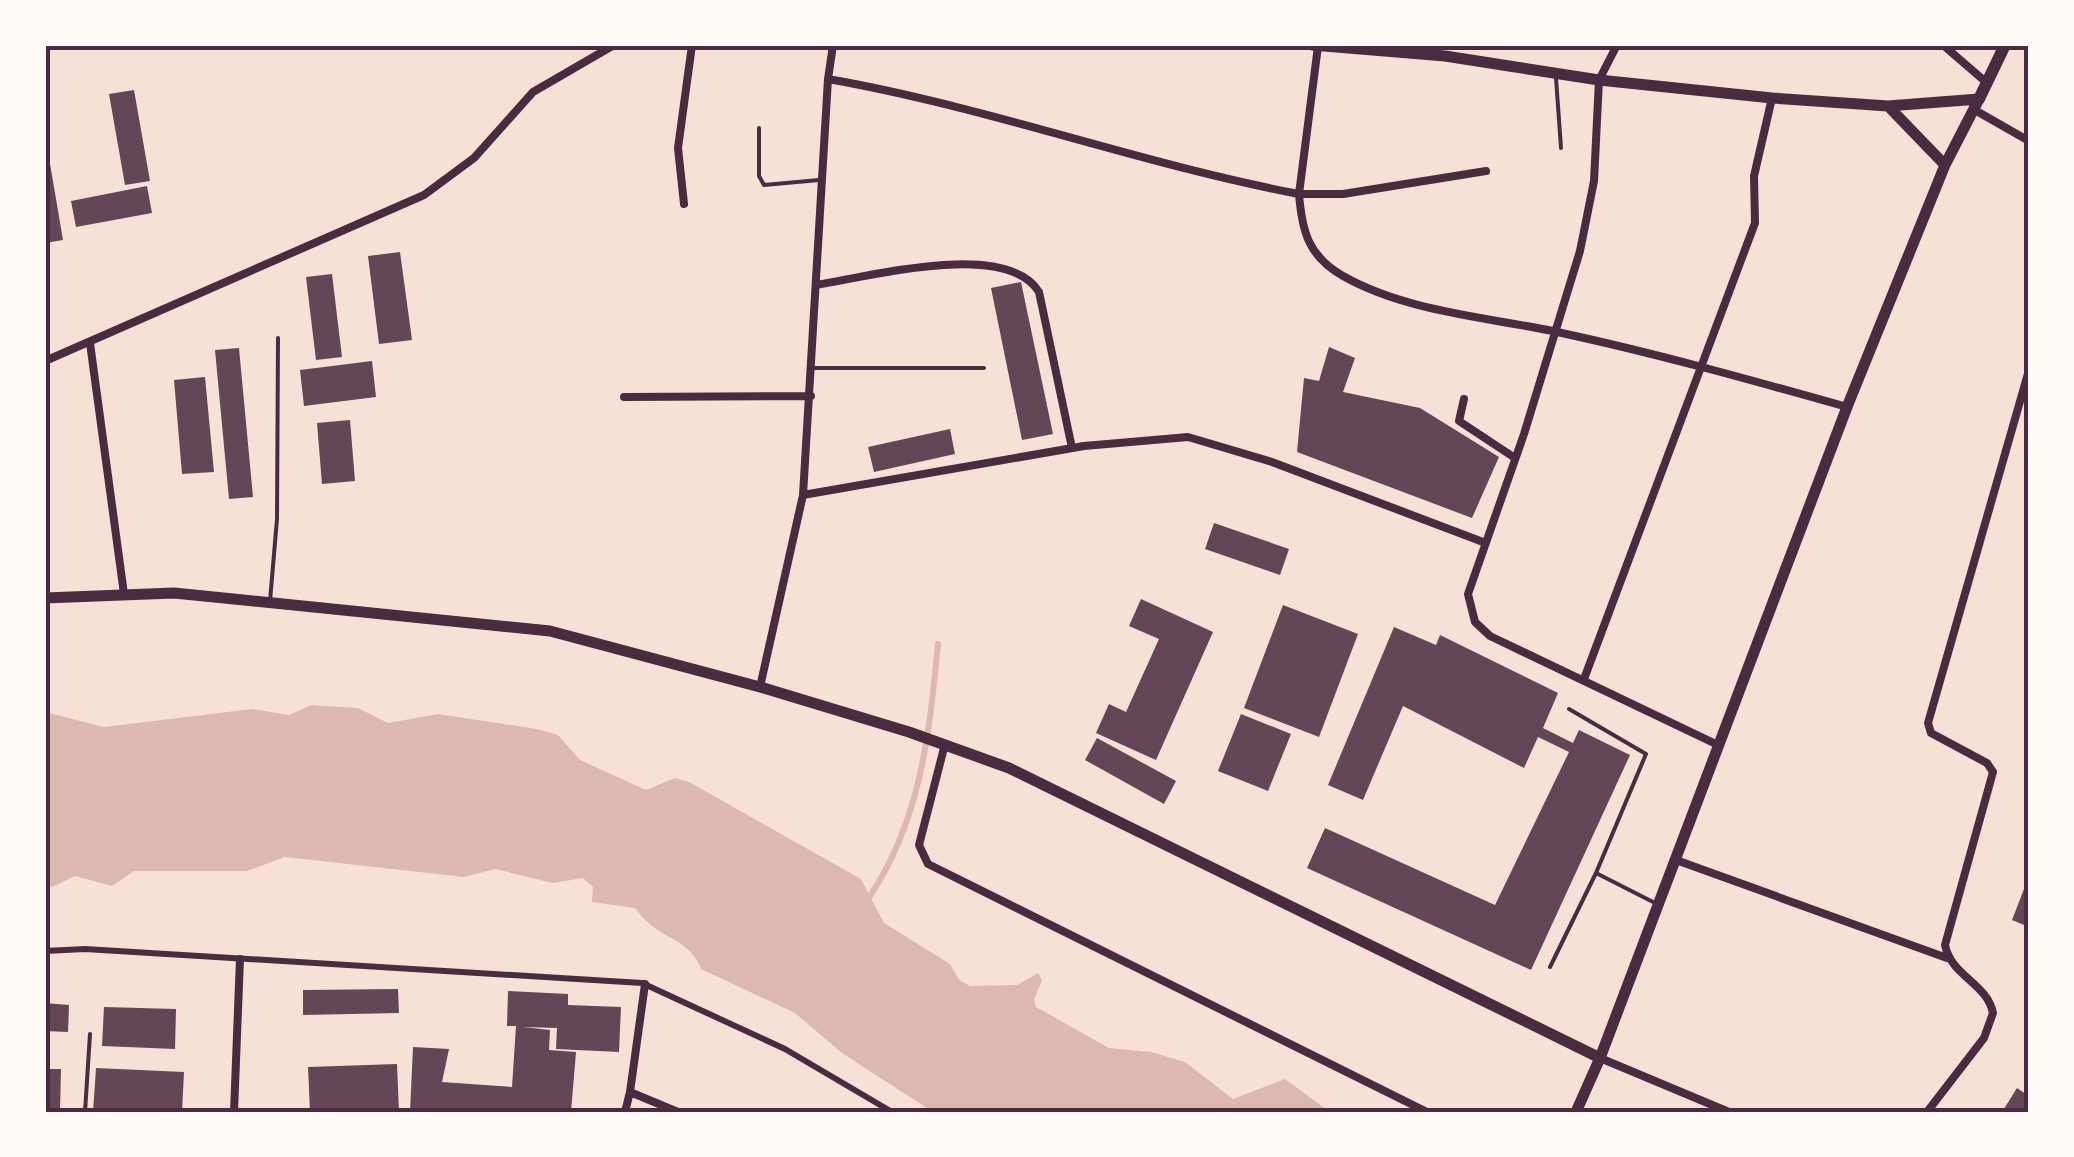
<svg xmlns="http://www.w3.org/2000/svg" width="2074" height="1157" font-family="'Libre Baskerville',serif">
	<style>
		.water { fill: #dcb8b0 }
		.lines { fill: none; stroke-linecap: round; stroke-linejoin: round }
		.stream { stroke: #dcb8b0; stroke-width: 6 }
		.building { fill: #644757 }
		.service { stroke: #4a2c40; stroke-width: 4 }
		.pedestrian { stroke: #4a2c40; stroke-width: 6 }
		.minor { stroke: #4a2c40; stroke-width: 8 }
		.secondary { stroke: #4a2c40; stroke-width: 11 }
		.primary { stroke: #4a2c40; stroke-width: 12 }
		.neatline { fill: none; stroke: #4a2c40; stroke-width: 4 }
	</style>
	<rect width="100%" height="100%" fill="#f7e1d7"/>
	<path class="water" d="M311,705L358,708L388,723L438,714L537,729L558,735L580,760L646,790L675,778L689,782L861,879L884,923L950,964L959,980L970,986L1017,985L1038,973L1042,980L1034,1000L1036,1007L1109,1048L1151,1052L1185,1062L1233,1099L1285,1079L1330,1112H933L842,1053L795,1013L701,969C692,944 672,941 652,926C646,922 640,914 635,908L592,902L593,887L583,878L553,883L495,869L464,877L285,857L247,871H134L112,886L75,876L52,887L45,885V712L104,727L252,709L289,715Z"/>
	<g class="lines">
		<path class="stream" d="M868,899C921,821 929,735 938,644"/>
	</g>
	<path class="building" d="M134,90L150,181L125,185L109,94Z
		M47,146L63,240L45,243V147Z
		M147,186L152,213L76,227L71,201Z
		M400,252L412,340L379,344L368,256Z
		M332,274L342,357L316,360L306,277Z
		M1021,282L1053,434L1022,440L991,288Z
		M1329,347L1355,358L1343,392L1420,408L1499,457L1472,518L1297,452L1304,378L1319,381Z
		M239,348L253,497L229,499L215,350Z
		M372,361L376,397L304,406L300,370Z
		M205,377L214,472L182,474L174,380Z
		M350,420L355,481L322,484L317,423Z
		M950,429L955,454L874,472L868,447Z
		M1214,523L1289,549L1280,575L1205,549Z
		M1141,599L1213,632L1156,760L1096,733L1109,704L1126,712L1159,639L1129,626Z
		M1283,605L1358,634L1319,737L1244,708Z
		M1394,627L1436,645L1440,635L1558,693L1543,728L1573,743L1579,730L1630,755L1531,970L1307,868L1325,828L1495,905L1569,752L1538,737L1524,768L1403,706L1363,800L1328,785Z
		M1241,714L1291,734L1268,791L1218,771Z
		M1097,738L1176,781L1164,804L1085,760Z
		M2029,876V927L2012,920Z
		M398,989L399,1013L303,1015V990Z
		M508,991L568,994V1005L621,1007L619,1052L556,1049L557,1028L523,1027L550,1030L549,1050L576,1052L571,1112H410L413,1047L449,1049L442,1082L512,1087L516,1026H507Z
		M45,1003L69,1005L68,1032L45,1031Z
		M104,1007L176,1009L175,1049L102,1046Z
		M397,1064L399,1112H310L308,1067Z
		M96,1068L184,1072L182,1112H93Z
		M45,1069H61L60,1112H45Z
		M2017,1088L2029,1096V1112H2002Z"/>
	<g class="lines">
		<path class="service" d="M1556,78L1561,148
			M759,128V176L764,185L819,180
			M812,368H984
			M270,601L277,519L278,338
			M1569,709L1646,754L1596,873L1655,903
			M1550,967L1596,873
			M85,1112L90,1034"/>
		<path class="pedestrian" d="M45,951L85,949L642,983L785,1049L892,1112"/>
		<path class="minor" d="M833,45L828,79C988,107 1140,164 1299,194C1302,231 1308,256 1343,276C1407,312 1487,317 1557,332C1655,353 1751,380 1847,407
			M1617,45L1599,80L1594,181L1580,251L1524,434L1468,594L1475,622L1490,636L1718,745
			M1943,45L1987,83
			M1318,46L1299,194H1343L1486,171
			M1973,109L2029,141
			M684,204L678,148L692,45
			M816,285C868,277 1006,239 1039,292L1072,448
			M90,343L124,594
			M45,361L424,195L474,158L533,92L614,45
			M624,397L811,396
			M1464,399L1459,421L1515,458
			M803,495L1084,446L1188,437L1272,462L1483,542
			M1584,679L1755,223L1754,176L1772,98
			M760,687L803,495L828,79
			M945,744L919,845L928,864L1427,1112
			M1676,860L1947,958
			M1600,1058L1729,1112
			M630,1092L645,984
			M234,1112L240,959
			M625,1112L630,1092L678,1112
			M1927,1112L1984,1038L1993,1013C1987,983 1951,976 1945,945L1993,772L1987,763L1931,733L1928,723L2029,370"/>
		<path class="secondary" d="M1312,45L1445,56L1599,80L1772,98L1888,106L1979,99
			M1888,106L1945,165
			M45,598L174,593L550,631L760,687L909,732L1009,768L1600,1058
			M1576,1112L1600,1058L1847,407L1945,165L1979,99"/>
		<path class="primary" d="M1979,99L2005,45"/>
	</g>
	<rect width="2074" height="1157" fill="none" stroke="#fffaf5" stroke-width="95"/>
	<rect x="48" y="48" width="1978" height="1062" class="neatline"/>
</svg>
